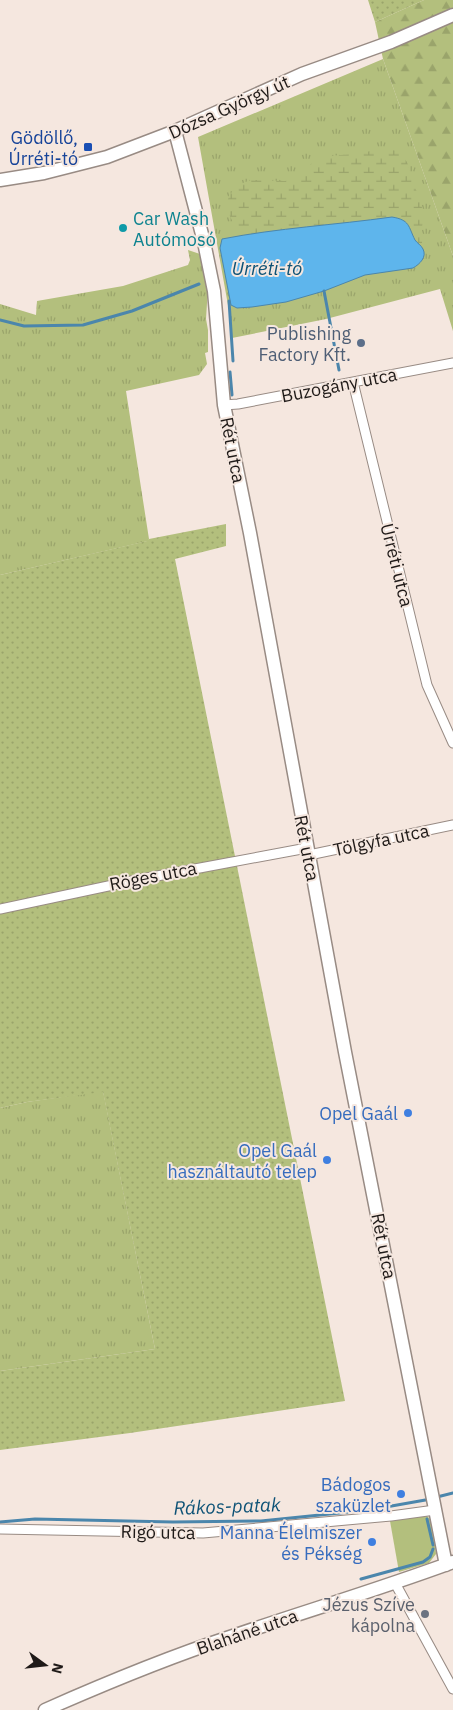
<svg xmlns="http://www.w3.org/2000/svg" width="453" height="1710" font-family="'IBM Plex Sans',sans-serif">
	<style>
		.grass { fill: url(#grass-tufts) }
		.forest { fill: url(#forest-firs) }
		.wetland { fill: url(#wetland-marsh) }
		.park { fill: #b3bf7d }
		.garden { fill: url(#garden-dots) }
		.water { fill: #5eb5ec; stroke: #4b86ac }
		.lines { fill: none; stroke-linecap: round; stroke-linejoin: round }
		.stream { stroke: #4b86ac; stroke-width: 3 }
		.street-casing { stroke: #988b84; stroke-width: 11 }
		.secondary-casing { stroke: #988b84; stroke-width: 15 }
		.street { stroke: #fff; stroke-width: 9 }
		.secondary { stroke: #fff; stroke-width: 12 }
		.transit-dot { fill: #1a4fb4; stroke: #f5e7df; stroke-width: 2 }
		.culture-dot { fill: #0f9aa8; stroke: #f5e7df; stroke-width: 2 }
		.service-dot { fill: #5c6f8a; stroke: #f5e7df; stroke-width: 2 }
		.shop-dot { fill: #3f7fe0; stroke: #f5e7df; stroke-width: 2 }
		.worship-dot { fill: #6b7280; stroke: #f5e7df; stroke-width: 2 }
		.labels { text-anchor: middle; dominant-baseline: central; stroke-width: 4; stroke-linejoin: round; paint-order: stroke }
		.street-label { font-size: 18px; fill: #1f1a18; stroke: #f5e7df }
		.transit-label { font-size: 18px; fill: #164399; stroke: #f5e7df; text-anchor: end }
		.culture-label { font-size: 18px; fill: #0d838f; stroke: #f5e7df; text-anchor: start }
		.service-label { font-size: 18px; fill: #4e5e75; stroke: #f5e7df; text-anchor: end }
		.shop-label { font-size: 18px; fill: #366cbe; stroke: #f5e7df; text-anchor: end }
		.worship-label { font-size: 18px; fill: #5b616d; stroke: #f5e7df; text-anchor: end }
		.water-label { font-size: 19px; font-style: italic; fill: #0d5276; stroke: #f5e7df }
	</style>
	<defs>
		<pattern id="grass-tufts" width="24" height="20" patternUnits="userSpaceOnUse" patternTransform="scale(1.25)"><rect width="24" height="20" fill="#b3bf7d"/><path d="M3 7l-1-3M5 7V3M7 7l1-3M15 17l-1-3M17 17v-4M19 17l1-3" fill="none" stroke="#9aa46b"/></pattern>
		<pattern id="forest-firs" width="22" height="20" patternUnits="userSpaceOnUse" patternTransform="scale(1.25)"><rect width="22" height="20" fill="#b3bf7d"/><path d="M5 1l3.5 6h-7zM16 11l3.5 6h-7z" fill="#9aa46b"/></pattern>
		<pattern id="wetland-marsh" width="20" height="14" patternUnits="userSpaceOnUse" patternTransform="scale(1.25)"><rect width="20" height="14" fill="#b3bf7d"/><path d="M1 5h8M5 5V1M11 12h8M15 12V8" fill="none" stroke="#9aa46b"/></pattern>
		<pattern id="garden-dots" width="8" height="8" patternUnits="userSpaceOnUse" patternTransform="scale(1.25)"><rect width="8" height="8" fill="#b3bf7d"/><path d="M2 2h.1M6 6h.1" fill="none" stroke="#9aa46b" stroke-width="1.8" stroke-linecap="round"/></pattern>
	</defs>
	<rect width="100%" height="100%" fill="#f5e7df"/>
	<path class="grass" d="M383,59L453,256V331L440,289L326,319L232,338L231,322L198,137Z
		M188,250L200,254L208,287L206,319L208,330V352L205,353L207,364L199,375L126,391L149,539L148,541L0,575V304L36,315L37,301L123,286L188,265L190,260Z
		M103,1091L155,1349L0,1371V1108L27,1102Z"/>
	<path class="forest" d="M424,0H453V256L383,59L375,22Z"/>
	<path class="wetland" d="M379,148L398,151L407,162L424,214L422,227V248C408,234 415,221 392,217L239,235L229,214L228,200L229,195L240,184L251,180L285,181L299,175L313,162L329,156L364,153Z"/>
	<path class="park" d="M427,1516L433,1522L436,1554L429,1563L399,1572L390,1521Z"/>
	<path class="garden" d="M368,0H424L375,22Z
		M226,524V546L175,559L345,1401L130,1433L0,1450V1371L155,1349L103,1092L27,1102L0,1108V575L147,541L149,539Z"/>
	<path class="water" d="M392,217C410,220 408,226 415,240C417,243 421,245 423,249C427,257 420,264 413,268L365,275L324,291L286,302L252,307L237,308L231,305L220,248L222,239C278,228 335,225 392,217Z"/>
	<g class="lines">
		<path class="stream" d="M324,291L339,370
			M229,301L233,361
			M0,320L24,326L83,325L132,311L199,284
			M230,372L232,395
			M437,1497L453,1493
			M427,1519L433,1545
			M0,1522L35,1519L173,1522L261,1521L369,1510L431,1499
			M361,1579L423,1562L430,1557L433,1549"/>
		<defs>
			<path id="street" d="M353,382L427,685L453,743
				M224,405L238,404L453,363
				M309,855L453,825
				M0,909L141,879L307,848
				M0,1529L203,1533L391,1516L435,1510
				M395,1583L453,1689"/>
			<path id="secondary" d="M175,131L204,242L214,291L224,405L250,533L345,1052L446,1565
				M0,180L44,173L107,157L175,131L302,74L391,42L453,15
				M45,1710C106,1683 169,1657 233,1636C306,1611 380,1589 453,1562"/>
		</defs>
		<use href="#street" class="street-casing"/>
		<use href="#secondary" class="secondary-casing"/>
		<use href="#street" class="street"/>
		<use href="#secondary" class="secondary"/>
	</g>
	<rect class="transit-dot" x="83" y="142" width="10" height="10" rx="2.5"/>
	<circle class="culture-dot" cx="123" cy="228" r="5"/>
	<circle class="service-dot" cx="361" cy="343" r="5"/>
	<g class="shop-dot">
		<circle cx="408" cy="1113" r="5"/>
		<circle cx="327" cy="1160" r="5"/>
		<circle cx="401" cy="1494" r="5"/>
		<circle cx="372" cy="1542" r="5"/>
	</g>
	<circle class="worship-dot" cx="425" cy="1614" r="5"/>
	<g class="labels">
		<g class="street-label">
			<text transform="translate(229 107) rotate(-24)">Dózsa György út</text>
			<text transform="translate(339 385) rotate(-11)">Buzogány utca</text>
			<text transform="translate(233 450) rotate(79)">Rét utca</text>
			<text transform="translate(397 565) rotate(76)">Úrréti utca</text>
			<text transform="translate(381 840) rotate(-12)">Tölgyfa utca</text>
			<text transform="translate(307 848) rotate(79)">Rét utca</text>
			<text transform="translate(153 876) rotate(-11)">Röges utca</text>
			<text transform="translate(384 1246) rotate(79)">Rét utca</text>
			<text transform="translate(158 1532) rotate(1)">Rigó utca</text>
			<text transform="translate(247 1632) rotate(-19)">Blaháné utca</text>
		</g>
		<g class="transit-label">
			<text x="78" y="137">Gödöllő,<tspan x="78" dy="21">Úrréti-tó</tspan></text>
		</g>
		<g class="culture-label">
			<text x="133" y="218">Car Wash<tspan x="133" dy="21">Autómosó</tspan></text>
		</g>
		<g class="service-label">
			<text x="351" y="333">Publishing<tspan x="351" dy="21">Factory Kft.</tspan></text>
		</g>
		<g class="shop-label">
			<text x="398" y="1113">Opel Gaál</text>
			<text x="317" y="1150">Opel Gaál<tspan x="317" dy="21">használtautó telep</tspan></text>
			<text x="391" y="1484">Bádogos<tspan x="391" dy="21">szaküzlet</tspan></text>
			<text x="362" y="1532">Manna Élelmiszer<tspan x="362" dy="21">és Pékség</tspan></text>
		</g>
		<g class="worship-label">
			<text x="415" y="1604">Jézus Szíve<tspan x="415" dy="21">kápolna</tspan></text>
		</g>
		<g class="water-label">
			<text x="267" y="268">Úrréti-tó</text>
			<text transform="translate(227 1506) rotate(-2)">Rákos-patak</text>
		</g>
	</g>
	<g transform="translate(45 1665) rotate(105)" stroke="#f5e7df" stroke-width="4" paint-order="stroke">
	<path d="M0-4L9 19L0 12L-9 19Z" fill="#1f1a18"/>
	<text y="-8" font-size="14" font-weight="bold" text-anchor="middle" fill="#1f1a18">N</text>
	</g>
</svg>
